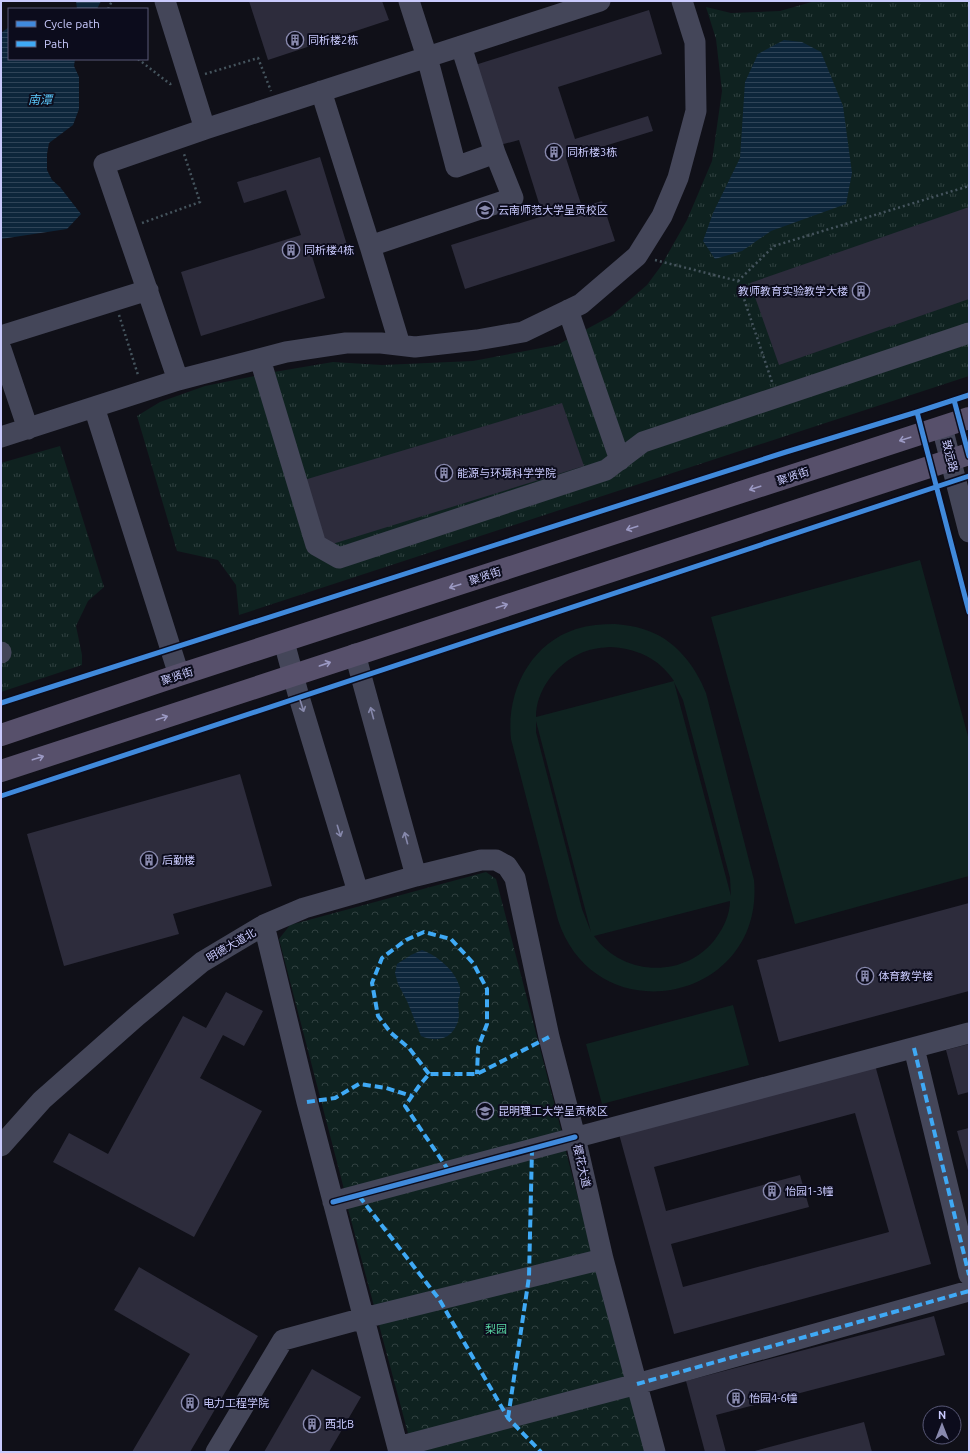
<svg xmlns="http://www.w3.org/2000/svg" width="970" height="1453" font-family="Ubuntu,'Noto Sans SC',sans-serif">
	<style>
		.grass { fill: url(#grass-tufts) }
		.forest { fill: url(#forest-crowns) }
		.pitch { fill: #0f2220; fill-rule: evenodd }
		.water { fill: url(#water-rules) }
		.building { fill: #2d2c3c; fill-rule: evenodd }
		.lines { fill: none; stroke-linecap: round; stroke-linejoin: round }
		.path { stroke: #45545d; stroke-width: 2.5; stroke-dasharray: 2 3; stroke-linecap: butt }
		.minor { stroke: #444659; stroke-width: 21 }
		.major { stroke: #57506b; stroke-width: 22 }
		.quiet { stroke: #3fa9f5; stroke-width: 4; stroke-dasharray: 8 4; stroke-linecap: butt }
		.cycleway-casing { stroke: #0c0c1c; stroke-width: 8 }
		.cycleway { stroke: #408adc; stroke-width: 5 }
		.oneway { stroke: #9b99c3 }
		.oneway2 { stroke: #8688ab }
		.labels { text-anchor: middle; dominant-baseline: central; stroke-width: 4; stroke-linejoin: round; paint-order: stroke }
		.poi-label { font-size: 11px; fill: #c9cafd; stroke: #0c0c1c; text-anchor: start }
		.street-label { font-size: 11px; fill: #c9cafd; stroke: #0c0c1c }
		.park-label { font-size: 11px; fill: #59d9a6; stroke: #0c0c1c }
		.water-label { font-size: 12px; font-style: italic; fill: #5bc7f9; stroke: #0c0c1c }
	</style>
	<defs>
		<pattern id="grass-tufts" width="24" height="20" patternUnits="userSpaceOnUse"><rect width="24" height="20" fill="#0f2220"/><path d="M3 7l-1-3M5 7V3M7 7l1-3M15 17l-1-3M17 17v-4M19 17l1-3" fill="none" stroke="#314141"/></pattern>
		<pattern id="forest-crowns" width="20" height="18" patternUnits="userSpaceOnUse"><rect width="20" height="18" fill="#0f2220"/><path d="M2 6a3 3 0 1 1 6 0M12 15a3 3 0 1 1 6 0" fill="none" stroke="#314141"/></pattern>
		<pattern id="water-rules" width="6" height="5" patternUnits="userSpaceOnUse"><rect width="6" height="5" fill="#0d263b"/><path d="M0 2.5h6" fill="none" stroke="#2f4458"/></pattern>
	</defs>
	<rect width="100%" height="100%" fill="#101018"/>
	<path class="grass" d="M815,1H969V376L239,615L236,585L218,560L177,551L137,416L160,402L205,386L274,372L333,362L382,365L473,361L557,345L611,316L647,285L661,266L687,220L712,161L722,91L716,39L706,7L731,13L780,11Z
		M60,446L104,587L88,601L76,626L82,655V665L1,692V463Z"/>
	<path class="forest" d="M486,872L496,879L563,1137L345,1193L279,939L290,925Z
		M565,1148L645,1452H413L347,1205Z"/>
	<path class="pitch" d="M920,560L969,740V876L795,924L711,617Z
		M615,624C624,625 634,626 643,629C674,638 695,665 706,693L754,880C765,1002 596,1036 558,920L511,739C506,692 530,644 576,629C589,625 602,624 615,624ZM609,647C636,648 659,658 674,681L536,717C536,690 556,665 579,654C589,649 599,648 609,647ZM674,682L683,700L730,878L731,896ZM536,721L591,932L582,909L536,732ZM730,901C730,914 724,927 716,938C686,979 623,977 594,936Z
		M733,1005L749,1065L602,1104L586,1044Z"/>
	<path class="water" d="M76,1H101L97,9H77Z
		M9,27V59H75L74,66L79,77V109L73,125L49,143L47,154V170L52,180L60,187L81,214L67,229L1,239V33Z
		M784,40L802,42L821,52L843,106L852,173L846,204L771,231L742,251L715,259L703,241L713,213L740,158L745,82L758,54Z
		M422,950C438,956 456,971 460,988C461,993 459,998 458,1003C458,1007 459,1011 459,1016C456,1037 440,1044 421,1036L407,1001L398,984L395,973L397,964L411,955Z"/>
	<path class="building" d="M249,1H382L389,20L268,60Z
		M649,10L662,54L558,87L575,139L648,116L653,131L566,158L582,207L602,201L615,241L465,289L451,245L543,216L519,140L500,145L475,65Z
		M320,157L347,245L312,256L325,298L201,336L181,272L301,235L286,190L244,203L237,182Z
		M969,207V299L779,365L750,283Z
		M562,403L584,466L326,546L304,480Z
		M240,774L272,886L173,914L179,934L64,966L27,834Z
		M969,903V991L779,1042L757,960Z
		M226,992L263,1011L244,1046L223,1035L200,1078L262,1111L194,1237L53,1162L69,1133L108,1154L183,1016L206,1028Z
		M969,1044V1092L958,1095L946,1050Z
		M875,1065L931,1264L674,1334L619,1134ZM855,1113L889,1232L683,1287L671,1244L809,1207L800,1175L666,1211L654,1167Z
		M969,1128V1174L957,1131Z
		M139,1267L258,1336L190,1452H132L190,1354L114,1310Z
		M934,1316L945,1355L716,1415L726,1452H705L686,1381Z
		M312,1369L361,1397L329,1452H264Z
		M864,1422L872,1452H751Z"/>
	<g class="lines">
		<path class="path" d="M108,9L112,1
			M138,59L170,84L173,83
			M205,74L258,58L271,91
			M142,223L200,202L184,154
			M655,260L738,281L772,382
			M738,281L774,246L969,186
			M119,315L138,375"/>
		<path class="minor" d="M165,1L205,129L104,164L178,380
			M461,46L495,153
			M321,91L370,246L513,198L495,153L456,167L427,57L409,1
			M205,129L600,1
			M370,246L400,345
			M568,310L620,460
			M1,336L148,290
			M1,349L28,429
			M260,359L316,545L339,558L606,470L643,442L969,333
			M94,407L179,675
			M942,427L969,532
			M1,437L178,380L286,352L346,343H381L415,347L477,340L523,332L581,304L637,256L662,216L678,178L696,111L695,42L682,1
			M284,642L299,697L358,892
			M1,652V653
			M355,654L416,876
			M264,925L307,1102L399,1452
			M914,1048L969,1275
			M1,1146L42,1100L137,1016L202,962L264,925L304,908L416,876L481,860H496L507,866L515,878L549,1037L575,1137L603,1259L655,1452
			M333,1202L969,1033
			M398,1447L637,1384L969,1291
			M216,1452L283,1340L364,1318L603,1259"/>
		<path class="major" d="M1,735L179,675L969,418
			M1,771L969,454"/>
		<path class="quiet" d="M914,1048L969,1275
			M429,1074L409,1048L391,1033L378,1016L372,983L382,958L406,940L424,932L451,939L473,963L487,989V1024L478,1048L477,1074
			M307,1102L335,1098L359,1084L386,1088L412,1096
			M449,1171L405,1106L419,1086L429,1074H477L549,1037
			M359,1196L439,1299L508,1418L541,1452
			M637,1384L969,1291
			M508,1418L529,1277L532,1149"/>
		<defs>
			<path id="cycleway" d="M954,400L969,456
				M917,412L969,612
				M1,703L786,452L917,412L969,395
				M1,796L969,476
				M333,1202L575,1137"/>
		</defs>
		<use href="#cycleway" class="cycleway-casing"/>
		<use href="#cycleway" class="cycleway"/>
	</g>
	<defs><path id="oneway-shaft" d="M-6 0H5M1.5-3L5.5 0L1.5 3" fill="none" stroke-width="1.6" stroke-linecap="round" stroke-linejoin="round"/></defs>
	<g class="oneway">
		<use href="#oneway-shaft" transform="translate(905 439) rotate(162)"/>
		<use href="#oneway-shaft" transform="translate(755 488) rotate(162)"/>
		<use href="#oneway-shaft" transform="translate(632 528) rotate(162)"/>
		<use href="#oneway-shaft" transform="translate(455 586) rotate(162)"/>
		<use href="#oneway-shaft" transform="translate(502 606) rotate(-18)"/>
		<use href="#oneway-shaft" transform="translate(325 664) rotate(-19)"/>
		<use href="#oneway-shaft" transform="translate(162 718) rotate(-18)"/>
		<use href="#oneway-shaft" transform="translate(38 758) rotate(-18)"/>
	</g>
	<g class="oneway2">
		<use href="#oneway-shaft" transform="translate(302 706) rotate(72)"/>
		<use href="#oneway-shaft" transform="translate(372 713) rotate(-105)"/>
		<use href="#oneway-shaft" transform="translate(339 831) rotate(73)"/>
		<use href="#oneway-shaft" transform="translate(406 838) rotate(-105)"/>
	</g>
	<defs>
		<symbol id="building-ring" viewBox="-11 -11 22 22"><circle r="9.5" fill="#0c0c1c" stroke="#8889ad" stroke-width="1.5"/><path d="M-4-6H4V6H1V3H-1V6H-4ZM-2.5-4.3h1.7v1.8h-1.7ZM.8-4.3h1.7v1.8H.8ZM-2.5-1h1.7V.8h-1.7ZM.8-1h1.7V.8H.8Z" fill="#8889ad"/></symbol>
		<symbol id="university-ring" viewBox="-11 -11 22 22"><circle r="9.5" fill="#0c0c1c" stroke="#8889ad" stroke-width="1.5"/><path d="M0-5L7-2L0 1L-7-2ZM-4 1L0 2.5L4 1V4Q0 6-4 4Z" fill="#8889ad"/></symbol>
	</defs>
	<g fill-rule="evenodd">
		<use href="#building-ring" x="285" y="30" width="20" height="20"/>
		<use href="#building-ring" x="544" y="142" width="20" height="20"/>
		<use href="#university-ring" x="475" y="200" width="20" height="20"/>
		<use href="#building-ring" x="281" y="240" width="20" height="20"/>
		<use href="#building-ring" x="851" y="281" width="20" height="20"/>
		<use href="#building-ring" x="434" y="463" width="20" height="20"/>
		<use href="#building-ring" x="139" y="850" width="20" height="20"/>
		<use href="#building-ring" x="855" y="966" width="20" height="20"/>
		<use href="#university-ring" x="475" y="1101" width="20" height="20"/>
		<use href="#building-ring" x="762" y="1181" width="20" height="20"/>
		<use href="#building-ring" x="726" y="1388" width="20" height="20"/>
		<use href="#building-ring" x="180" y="1393" width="20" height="20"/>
		<use href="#building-ring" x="302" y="1414" width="20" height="20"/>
	</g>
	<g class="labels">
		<g class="poi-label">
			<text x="308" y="40">同析楼2栋</text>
			<text x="567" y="152">同析楼3栋</text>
			<text x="498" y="210">云南师范大学呈贡校区</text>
			<text x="304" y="250">同析楼4栋</text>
			<text x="848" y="291" text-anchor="end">教师教育实验教学大楼</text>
			<text x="457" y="473">能源与环境科学学院</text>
			<text x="162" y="860">后勤楼</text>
			<text x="878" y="976">体育教学楼</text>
			<text x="498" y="1111">昆明理工大学呈贡校区</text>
			<text x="785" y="1191">怡园1-3幢</text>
			<text x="749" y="1398">怡园4-6幢</text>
			<text x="203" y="1403">电力工程学院</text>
			<text x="325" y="1424">西北B</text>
		</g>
		<g class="street-label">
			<text transform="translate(950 456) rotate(76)">致远路</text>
			<text transform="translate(793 476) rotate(-18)">聚贤街</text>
			<text transform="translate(485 576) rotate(-18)">聚贤街</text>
			<text transform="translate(177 676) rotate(-18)">聚贤街</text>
			<text transform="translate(231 945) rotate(-30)">明德大道北</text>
			<text transform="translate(582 1166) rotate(77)">樱花大道</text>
		</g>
		<g class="park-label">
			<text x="496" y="1329">梨园</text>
		</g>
		<g class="water-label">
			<text x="40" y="99">南潭</text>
		</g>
	</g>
	<rect width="970" height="1453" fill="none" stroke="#c9cafd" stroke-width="4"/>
	<rect x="8" y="8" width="140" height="52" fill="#0c0c1c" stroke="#585876"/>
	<rect x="16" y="21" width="20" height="6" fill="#408adc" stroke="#585876"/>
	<text x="44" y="28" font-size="12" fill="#c9cafd">Cycle path</text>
	<rect x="16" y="41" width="20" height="6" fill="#3fa9f5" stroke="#585876"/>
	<text x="44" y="48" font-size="12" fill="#c9cafd">Path</text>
	<g transform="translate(942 1425)"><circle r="19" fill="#0c0c1c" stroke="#585876"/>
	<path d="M0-3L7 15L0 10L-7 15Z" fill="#8889ad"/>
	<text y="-6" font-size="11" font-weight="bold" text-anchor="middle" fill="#c9cafd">N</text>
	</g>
</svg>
